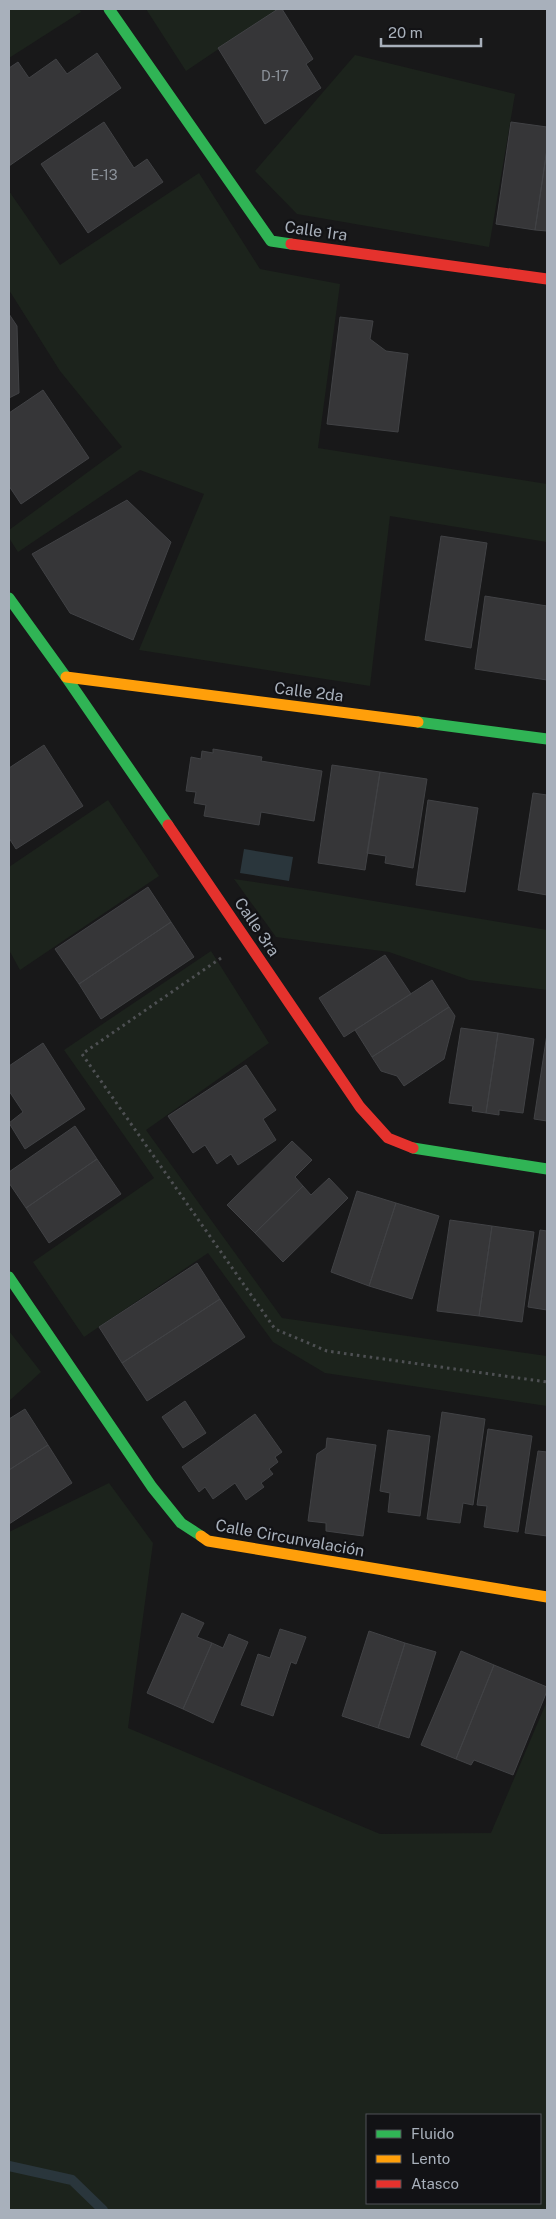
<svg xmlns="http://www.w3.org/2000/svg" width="556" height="2219" font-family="'Public Sans',sans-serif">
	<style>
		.green { fill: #1c231c; fill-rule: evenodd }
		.water { fill: #2a363c }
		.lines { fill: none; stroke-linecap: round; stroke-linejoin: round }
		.stream { stroke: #2a363c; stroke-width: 10 }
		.building { fill: #363638; stroke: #414245 }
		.path { stroke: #4e5053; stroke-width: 3; stroke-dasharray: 2.5 4; stroke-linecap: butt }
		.fast { stroke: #30b455; stroke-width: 11 }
		.slow { stroke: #ff9f0a; stroke-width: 11 }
		.jam { stroke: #e5322d; stroke-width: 11 }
		.labels { text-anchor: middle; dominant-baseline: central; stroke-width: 4.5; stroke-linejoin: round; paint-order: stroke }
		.number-label { font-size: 14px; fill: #8c929a }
		.street-label { font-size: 16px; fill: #a8b0bb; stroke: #121215 }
	</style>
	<rect width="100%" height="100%" fill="#181819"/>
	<path class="green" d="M9,9H79L81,12L9,58Z
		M146,9H278L186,71Z
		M355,55L515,94L489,247L297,214L255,171Z
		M199,173L260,269L340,284L318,448L547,484V542L390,516L370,686L139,650L204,494L140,470L18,552L9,538V530L122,447L60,371L9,290V191L60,265Z
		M108,800L159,876L20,970L9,950V867Z
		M234,879L314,891L547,930V990L469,980L389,952L276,937Z
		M211,951L269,1043L146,1130L282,1318L547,1356V1406L325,1373L273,1342L208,1253L84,1337L33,1262L154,1178L64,1050Z
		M9,1331L41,1372L9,1401Z
		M109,1483L153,1543L128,1728L380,1834L491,1833L547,1701V2210H9V1532ZM367,2115H540V2203H367Z"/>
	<path class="water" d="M244,849L293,857L289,881L240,873Z"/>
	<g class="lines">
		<path class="stream" d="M9,2166L72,2180L103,2210"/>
	</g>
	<path class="building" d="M278,9H282L313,59L306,64L321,88L265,124L218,48Z
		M97,53L121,88L9,166V68L18,62L29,78L56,59L67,74Z
		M104,122L134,168L147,159L163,182L88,233L41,164Z
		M511,122L547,127V149L535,230L496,224Z
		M547,149V231L535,230Z
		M9,314L17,326L19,393L9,398Z
		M340,317L373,321L370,339L386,351L408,354L398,432L327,424Z
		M43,390L89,458L21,504L9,486V413Z
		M127,500L171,542L133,640L70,613L32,554Z
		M441,536L487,543L471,648L425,640Z
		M485,596L547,606V680L475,669Z
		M44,745L83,806L16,849L9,838V768Z
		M213,749L262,757L261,761L322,771L314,821L261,812L259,825L204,816L206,805L194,803L196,792L186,791L191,757L201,759L202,751L213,753Z
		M332,765L380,772L365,870L318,863Z
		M380,772L427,779L413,868L385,863L386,856L367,853Z
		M533,793L547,795V895L518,890Z
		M428,800L478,808L465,892L416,885Z
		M148,887L171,922L79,984L55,949Z
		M171,922L194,957L101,1019L79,984Z
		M385,955L411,994L344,1037L319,998Z
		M432,980L449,1007L372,1057L355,1030Z
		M449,1007L455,1016L444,1059L404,1086L397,1076L381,1071L372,1057Z
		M461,1028L498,1033L486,1113L472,1111L473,1106L449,1103Z
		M498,1033L534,1039L523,1113L499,1110V1115L486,1113Z
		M547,1034V1121L534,1119Z
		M43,1043L85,1109L25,1149L9,1123L23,1112L9,1091V1066Z
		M246,1065L276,1110L263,1119L276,1140L238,1165L231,1154L217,1164L205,1145L193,1153L168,1116Z
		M75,1126L97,1159L26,1208L9,1183V1172Z
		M292,1141L312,1160L295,1177L303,1186L255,1233L227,1205Z
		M97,1159L121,1194L49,1243L26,1208Z
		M329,1178L348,1198L283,1262L255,1233L303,1186L311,1195Z
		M357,1191L396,1203L369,1286L331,1272Z
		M396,1203L439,1216L412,1299L369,1286Z
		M450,1220L492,1226L479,1316L437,1311Z
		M492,1226L534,1232L522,1322L479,1316Z
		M540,1230L547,1231V1310L528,1307Z
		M197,1263L220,1299L122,1363L99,1327Z
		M220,1299L245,1337L147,1401L122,1363Z
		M185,1401L206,1433L183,1448L162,1417Z
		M25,1409L48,1445L9,1470V1419Z
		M442,1412L485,1419L473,1505L463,1503L460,1523L427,1519Z
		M255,1414L282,1452L275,1457L278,1462L269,1469L273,1474L261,1483L264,1487L246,1500L235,1483L213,1499L205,1487L199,1492L182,1467Z
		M488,1429L532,1436L518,1532L484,1527L487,1506L477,1505Z
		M388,1430L430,1436L420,1516L388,1512L390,1493L380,1491Z
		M327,1438L376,1445L363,1536L326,1531V1523L308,1521L317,1454L326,1448Z
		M48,1445L72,1483L9,1524V1470Z
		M538,1451L547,1452V1536L525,1533Z
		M182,1613L204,1623L197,1637L212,1643L183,1709L147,1693Z
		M280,1629L306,1637L296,1664L291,1662L273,1716L241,1705L258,1654L270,1658Z
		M369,1631L405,1643L378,1728L342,1716Z
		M229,1634L248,1642L213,1723L183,1709L212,1643L223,1648Z
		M405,1643L436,1652L409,1738L378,1728Z
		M461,1651L494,1665L456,1759L421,1745Z
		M494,1665L547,1687V1691L513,1775L474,1760L471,1765L456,1759Z"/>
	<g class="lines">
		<path class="path" d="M221,958L82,1054L275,1329L327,1351L547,1382"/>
		<path class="fast" d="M109,9L271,241L291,244
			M9,598L66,677L168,825
			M418,722L547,739
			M413,1148L547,1169
			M9,1277L152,1487L181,1523L201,1536"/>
		<path class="slow" d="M66,677L418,722
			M201,1536L208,1541L547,1597"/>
		<path class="jam" d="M291,244L547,279
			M168,825L360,1107L388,1138L413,1148"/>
	</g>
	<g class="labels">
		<g class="number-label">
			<text x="275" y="76">D-17</text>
			<text x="104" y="175">E-13</text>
		</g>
		<g class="street-label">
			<text transform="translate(316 231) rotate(8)">Calle 1ra</text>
			<text transform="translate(309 692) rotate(7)">Calle 2da</text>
			<text transform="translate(257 927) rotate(56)">Calle 3ra</text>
			<text transform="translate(290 1538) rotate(10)">Calle Circunvalación</text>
		</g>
	</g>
	<rect width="556" height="2219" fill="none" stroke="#a8b0bb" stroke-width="20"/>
	<rect x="366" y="2114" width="175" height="90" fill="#121215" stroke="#4e5157"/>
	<rect x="376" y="2130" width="25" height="8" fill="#30b455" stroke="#4e5157"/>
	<text x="411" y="2139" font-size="15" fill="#a8b0bb">Fluido</text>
	<rect x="376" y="2155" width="25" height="8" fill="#ff9f0a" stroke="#4e5157"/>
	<text x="411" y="2164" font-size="15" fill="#a8b0bb">Lento</text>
	<rect x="376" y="2180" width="25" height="8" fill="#e5322d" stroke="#4e5157"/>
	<text x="411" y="2189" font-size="15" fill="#a8b0bb">Atasco</text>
	<path d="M381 38v8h100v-8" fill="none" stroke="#a8b0bb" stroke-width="2.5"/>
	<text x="388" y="38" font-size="15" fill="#a8b0bb" stroke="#121215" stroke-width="4" paint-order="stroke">20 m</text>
</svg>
